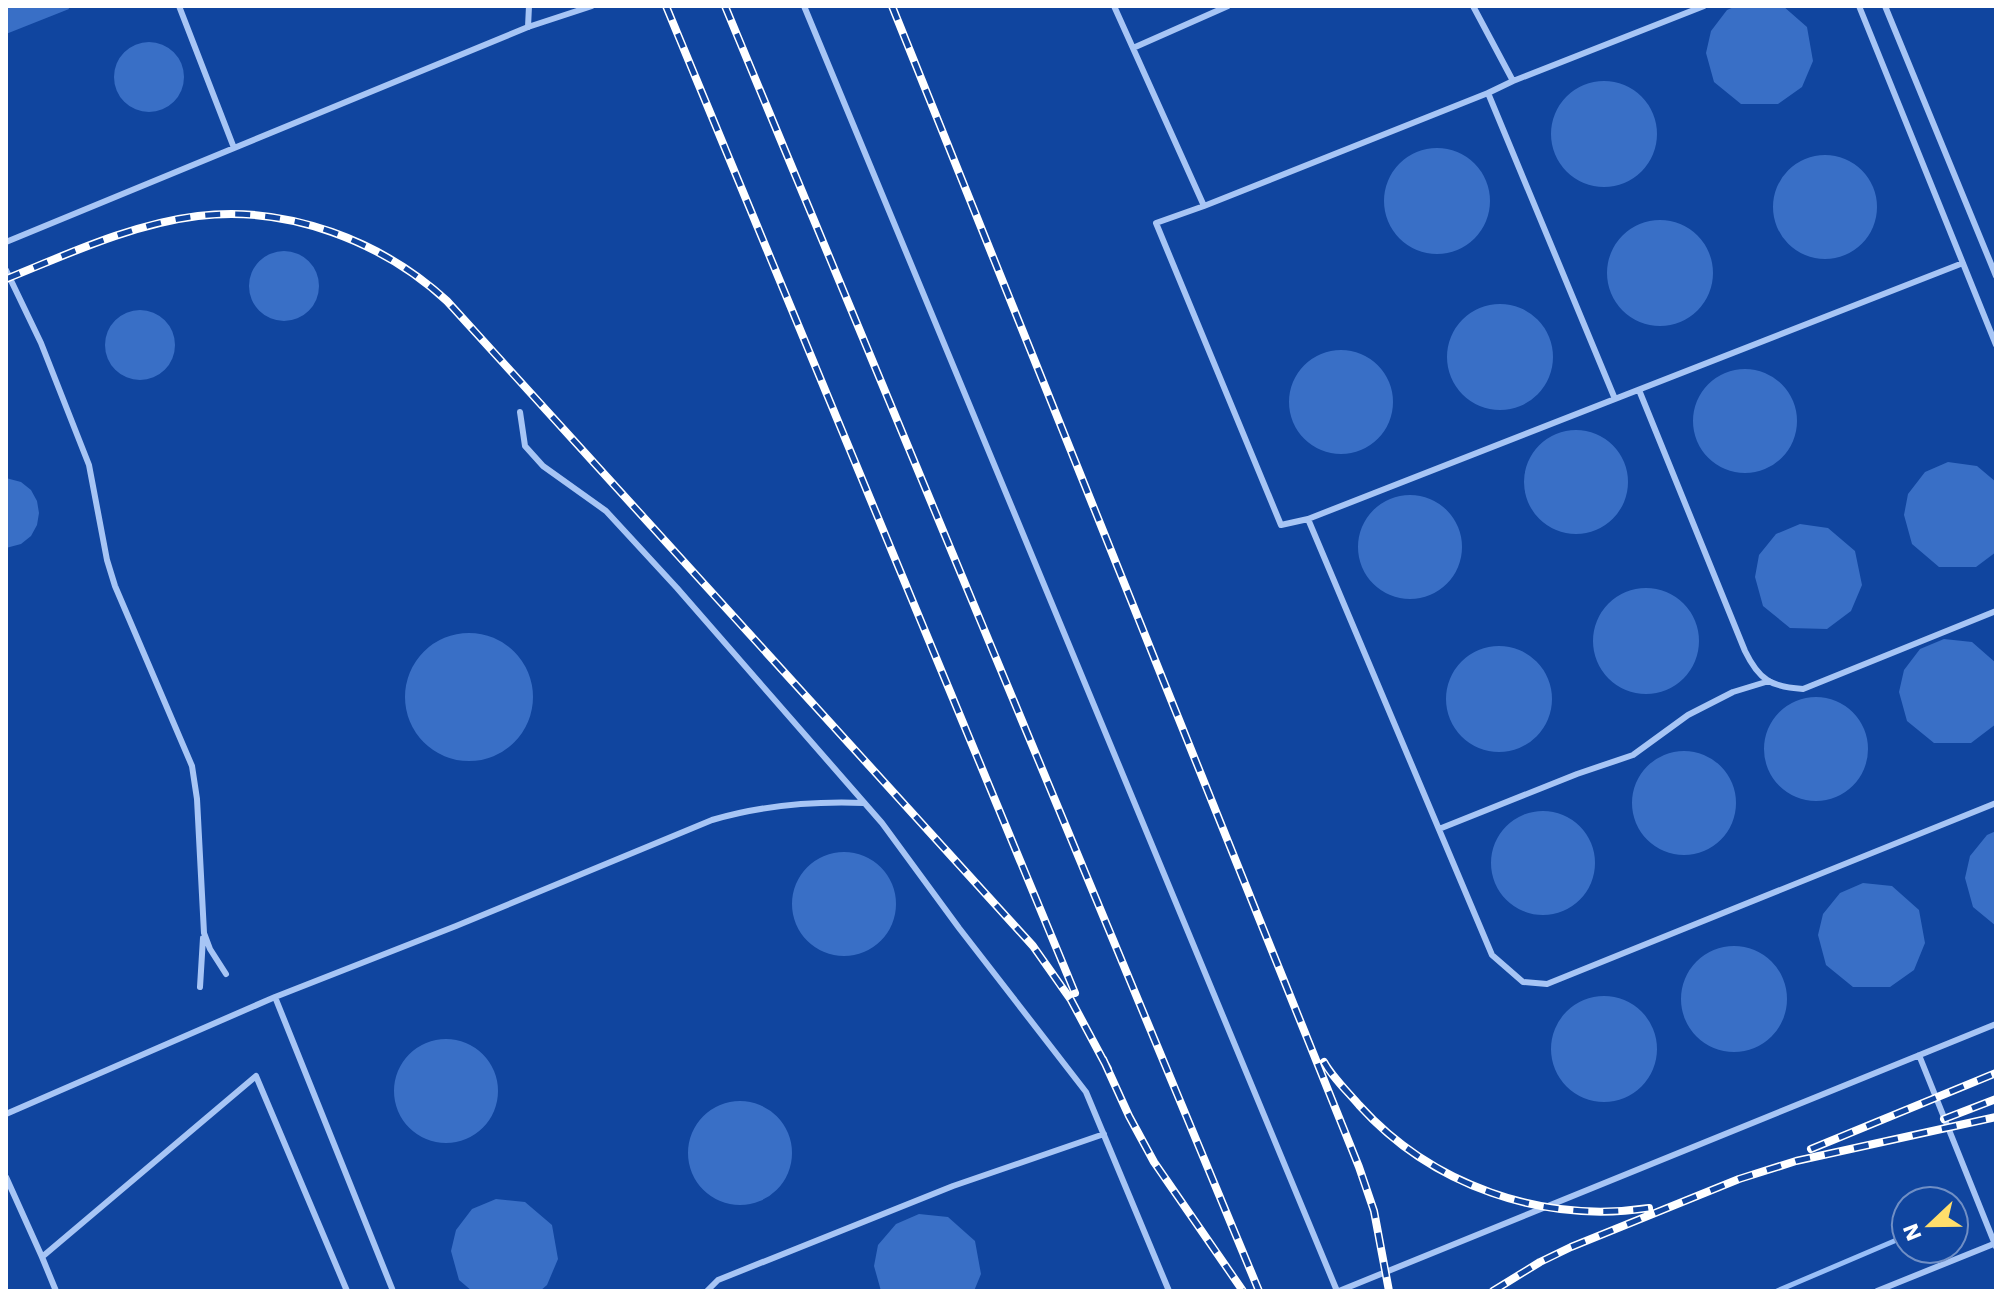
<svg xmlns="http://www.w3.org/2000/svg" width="2002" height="1297" font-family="'Work Sans',sans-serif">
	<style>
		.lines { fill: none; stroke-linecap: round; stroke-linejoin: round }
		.stream { stroke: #99bff8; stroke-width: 5 }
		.building { fill: #396fc6 }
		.lane { stroke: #a7c5f5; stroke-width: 6 }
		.rail-casing { stroke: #fff; stroke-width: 8 }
		.rail { stroke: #10459f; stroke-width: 5; stroke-dasharray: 15; stroke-linecap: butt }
	</style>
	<rect width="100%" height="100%" fill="#10459f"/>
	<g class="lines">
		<path class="stream" d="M1954,1216L1957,1215
			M1777,1291L1906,1236"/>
	</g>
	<path class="building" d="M6,6H68L69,9L6,34Z
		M1736,6H1783L1807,27L1813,61L1802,87L1778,104H1741L1714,82L1706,53L1711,31L1727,10Z
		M114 77a35 35 0 1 1 70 0a35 35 0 1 1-70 0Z
		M1551 134a53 53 0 1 1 106 0a53 53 0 1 1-106 0Z
		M1384 201a53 53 0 1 1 106 0a53 53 0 1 1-106 0Z
		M1773 207a52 52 0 1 1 104 0a52 52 0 1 1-104 0Z
		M1607 273a53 53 0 1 1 106 0a53 53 0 1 1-106 0Z
		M249 286a35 35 0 1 1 70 0a35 35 0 1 1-70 0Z
		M1447 357a53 53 0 1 1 106 0a53 53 0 1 1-106 0Z
		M105 345a35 35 0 1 1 70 0a35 35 0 1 1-70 0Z
		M1289 402a52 52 0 1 1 104 0a52 52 0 1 1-104 0Z
		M1693 421a52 52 0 1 1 104 0a52 52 0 1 1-104 0Z
		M1524 482a52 52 0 1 1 104 0a52 52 0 1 1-104 0Z
		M1948,462L1977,466L1996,482V552L1976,567H1939L1912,544L1904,515L1908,494L1925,472Z
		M6,478L21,482L31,490L37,501L39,513L37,525L31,536L21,544L6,548Z
		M1358 547a52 52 0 1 1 104 0a52 52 0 1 1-104 0Z
		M1800,524L1828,528L1855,551L1862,585L1851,611L1827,629L1790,628L1763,606L1755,577L1759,555L1776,534Z
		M1593 641a53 53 0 1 1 106 0a53 53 0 1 1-106 0Z
		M405 697a64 64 0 1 1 128 0a64 64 0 1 1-128 0Z
		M1944,639L1972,642L1996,663V724L1971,743H1934L1907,721L1899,692L1904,670L1920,649Z
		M1446 699a53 53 0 1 1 106 0a53 53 0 1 1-106 0Z
		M1764 749a52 52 0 1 1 104 0a52 52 0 1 1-104 0Z
		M1632 803a52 52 0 1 1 104 0a52 52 0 1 1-104 0Z
		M1491 863a52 52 0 1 1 104 0a52 52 0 1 1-104 0Z
		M1996,831V926L1973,907L1965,878L1970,856L1987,835Z
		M792 904a52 52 0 1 1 104 0a52 52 0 1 1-104 0Z
		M1863,883L1892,886L1919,910L1925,943L1914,970L1890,987H1853L1826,965L1818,935L1823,914L1840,893Z
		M1681 999a53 53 0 1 1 106 0a53 53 0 1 1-106 0Z
		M1551 1049a53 53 0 1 1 106 0a53 53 0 1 1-106 0Z
		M394 1091a52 52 0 1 1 104 0a52 52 0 1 1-104 0Z
		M688 1153a52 52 0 1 1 104 0a52 52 0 1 1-104 0Z
		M496,1199L525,1202L552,1225L558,1259L547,1285L540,1291H472L459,1280L451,1251L456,1230L472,1209Z
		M919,1214L948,1217L975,1241L981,1274L974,1291H881L874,1266L878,1245L896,1224Z"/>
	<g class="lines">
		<path class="lane" d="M179,6L234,148
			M804,6L1337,1291
			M1114,6L1204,206L1156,223L1281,525L1308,519L1492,955L1523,982L1547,984L1996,803
			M1473,6L1513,81L1704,6
			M1859,6L1996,345
			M1885,6L1996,276
			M528,27L529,6
			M1133,48L1228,6
			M1513,81L1488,93L1615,399
			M1204,206L1488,93
			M6,242L528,27L592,6
			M6,270L41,343L89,465L107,560L115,586L192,766L197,799L204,933L210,949L226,974
			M1639,390L1745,651C1759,680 1771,687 1803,689L1996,611
			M520,412L525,446L543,466L606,511L677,588L882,823L959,928L1086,1092L1169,1291
			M1308,519L1963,263
			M1439,829L1577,774L1633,755L1688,715L1733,692L1769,681
			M200,987L203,938
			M275,997L456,926L712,820C763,805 812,801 864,803
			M1919,1055L1996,1247
			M6,1114L275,997L393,1291
			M6,1177L42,1257
			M56,1291L42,1257L256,1076L347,1291
			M707,1291L718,1280L953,1186L1104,1134
			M1339,1291L1996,1024
			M1877,1291L1996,1243"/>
		<defs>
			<path id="rail" d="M666,6L1075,993
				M725,6L1259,1291
				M892,6L1359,1167L1374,1211L1389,1291
				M6,279C68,254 132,224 198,216C287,205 382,241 447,301L1033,946L1071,1000L1108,1069
				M1103,1059L1129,1116L1154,1162L1243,1291
				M1324,1062C1333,1078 1347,1091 1359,1105C1431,1185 1542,1224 1649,1208
				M1944,1119L1996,1099
				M1811,1149L1996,1073
				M1493,1291L1540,1262L1571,1247L1739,1179L1796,1161L1996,1117"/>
		</defs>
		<use href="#rail" class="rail-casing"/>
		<use href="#rail" class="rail"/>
	</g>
	<rect width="2002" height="1297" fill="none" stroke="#ffffff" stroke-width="16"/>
	<g transform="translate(1930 1225) rotate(248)"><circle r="38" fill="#10459f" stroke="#708fc5" stroke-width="2"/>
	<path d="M0-6L14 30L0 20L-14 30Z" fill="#ffde6b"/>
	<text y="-12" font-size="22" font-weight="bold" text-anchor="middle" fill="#ffffff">N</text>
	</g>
</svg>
